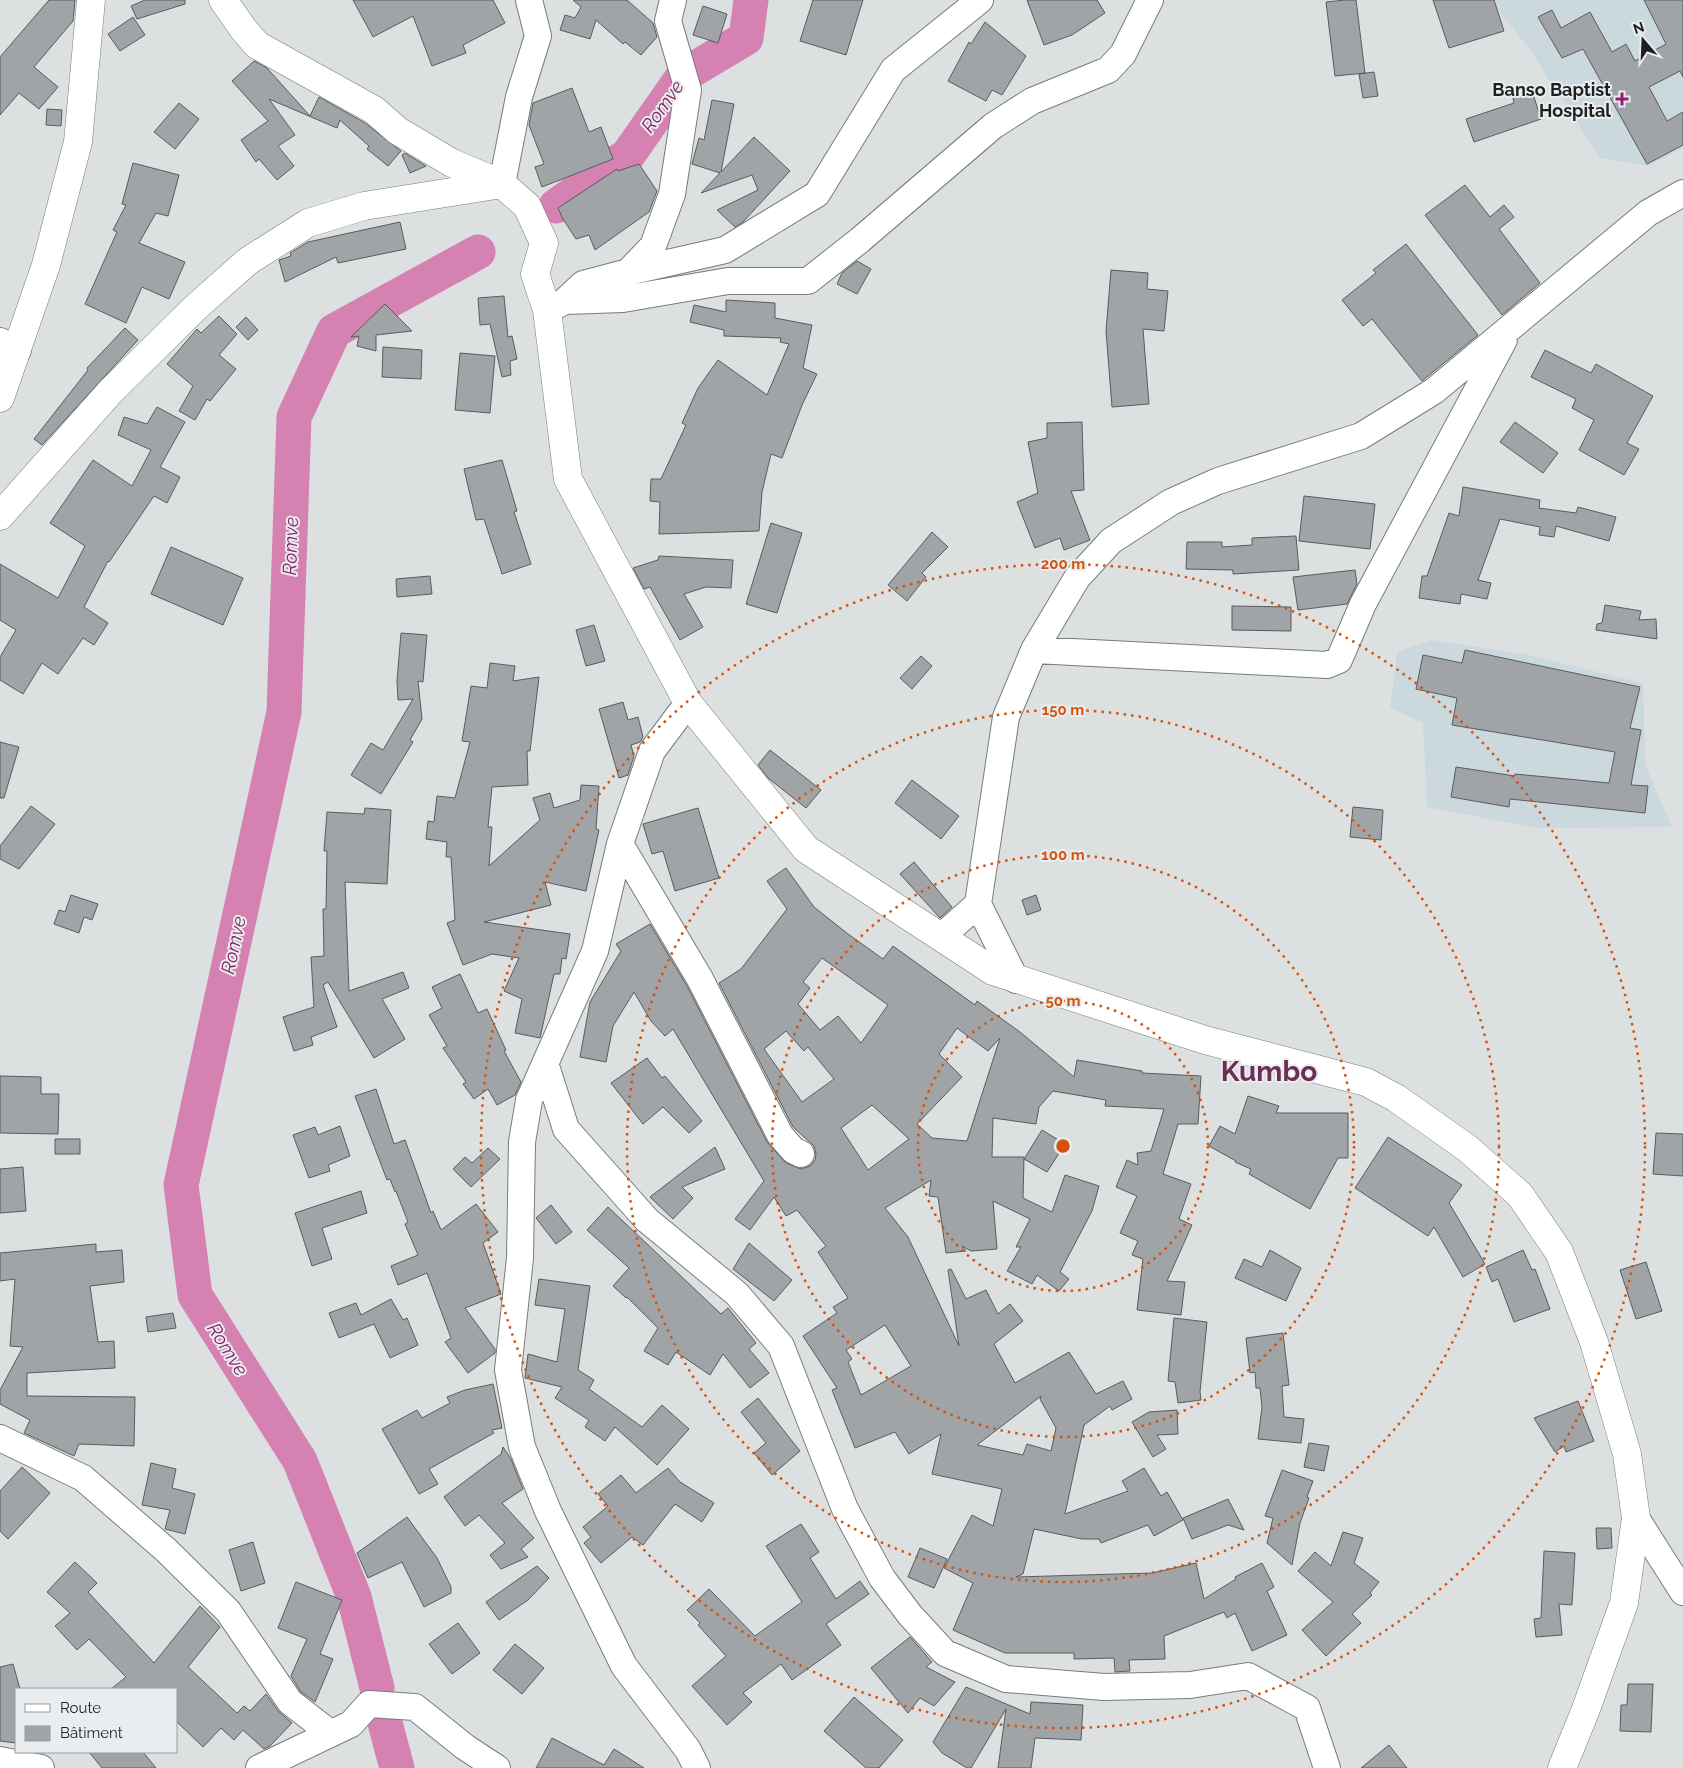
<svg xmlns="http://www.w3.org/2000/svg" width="1683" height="1768" font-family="Raleway,sans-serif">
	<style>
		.built { fill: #cbd8dd }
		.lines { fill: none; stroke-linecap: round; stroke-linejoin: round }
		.river { stroke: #d581b2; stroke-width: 35 }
		.building { fill: #a0a4a6; stroke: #585c5d; fill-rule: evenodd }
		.minor-casing { stroke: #787c7d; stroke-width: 28 }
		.major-casing { stroke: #787c7d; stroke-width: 29 }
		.minor { stroke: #fff; stroke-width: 26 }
		.major { stroke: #fff; stroke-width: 28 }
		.ring { fill: none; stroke: #d4530e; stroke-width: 2.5; stroke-dasharray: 2.5 5 }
		.poi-dot { fill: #981a71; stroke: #e9edef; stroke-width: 2 }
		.labels { text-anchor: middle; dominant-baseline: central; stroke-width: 4; stroke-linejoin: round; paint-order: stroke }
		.poi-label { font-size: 18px; font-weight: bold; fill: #1e2020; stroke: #e9edef; text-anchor: end }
		.water-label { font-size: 19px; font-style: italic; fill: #842163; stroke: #e9edef }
		.town-label { font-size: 28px; font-weight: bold; fill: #6b2e54; stroke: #e9edef }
		.centre { fill: #d4530e; stroke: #e9edef; stroke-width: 2.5 }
		.ring-label { font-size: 15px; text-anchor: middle; font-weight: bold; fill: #d4530e; stroke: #e9edef; stroke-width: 4; stroke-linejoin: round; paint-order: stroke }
	</style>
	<rect width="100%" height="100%" fill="#dce0e1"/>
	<path class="built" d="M1490,0H1683V148L1648,166L1600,158L1530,50Z
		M1431,640L1529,655L1643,683L1645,764L1672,827L1536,828L1427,807L1423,723L1390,708L1397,652Z"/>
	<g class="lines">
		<path class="river" d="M556,206L628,155L684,75L746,38L751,0
			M377,1688L354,1597L300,1461L195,1295L181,1185L284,712L294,417L334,331L478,252
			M385,1723L397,1768"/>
	</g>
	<path class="building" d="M49,0H75L73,21L34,67L58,87L39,109L19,93L0,115V57Z
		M145,0H185V4L137,19L131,6Z
		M353,0H493L505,23L463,45L466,53L432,66L413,16L373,37Z
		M573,0H627L653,23L657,37L641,55L625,42L623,44L596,20L590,39L560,30L565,15L575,18L581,7Z
		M813,0H863L846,55L800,41Z
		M1027,0H1097L1105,13L1072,35L1044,45Z
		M1345,0H1356L1365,73L1335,76L1326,2Z
		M1433,0H1494L1504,31L1449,48Z
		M1644,0H1683V77L1680,71L1649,87L1667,121L1683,112V145L1647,164L1583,49L1562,58L1538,17L1552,10L1561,28L1590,12L1612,52L1626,44L1635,61L1666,44Z
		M703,6L727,14L718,43L693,35Z
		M133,17L145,35L120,51L108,34Z
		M985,22L1026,56L1002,95L992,90L986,101L948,81L969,42L971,44Z
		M254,61L267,68L310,116L319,97L365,123L401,151L388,166L367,149L369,146L340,120L337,128L269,99L295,135L278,146L294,166L277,180L259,159L256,162L241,140L268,121L232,81Z
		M1374,72L1378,96L1363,98L1359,74Z
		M572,88L589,132L601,127L613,159L542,187L535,167L544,164L529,125L533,103Z
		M1532,91L1541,119L1474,142L1466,119L1514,103L1513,98Z
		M712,100L734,104L721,172L754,137L790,171L743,222L735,227L717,210L758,190L752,175L701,193L720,173L692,164L699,138L704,140Z
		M179,103L199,119L175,149L154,132Z
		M47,109L62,110L61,126L46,125Z
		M405,153L426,166L410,173L402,155Z
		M133,163L179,175L168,216L156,213L139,243L185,262L169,299L142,287L126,323L85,304L117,232L113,230L126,205L122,204Z
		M639,164L657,191L649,212L595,250L589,235L576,239L563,219L558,208L617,169L618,171Z
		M1465,185L1490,217L1504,205L1514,217L1499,229L1540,283L1502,315L1425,215Z
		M400,222L406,249L338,263L336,257L285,282L279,260L291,256L290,253L308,242Z
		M1406,244L1478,335L1422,381L1372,319L1363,326L1342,300L1376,273L1373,270Z
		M857,261L871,269L857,294L837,284L842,273Z
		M1111,270L1148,273L1147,289L1168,291L1164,331L1143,329L1149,404L1112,407L1106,331Z
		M504,296L508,337L512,336L517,359L510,361L511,375L502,377L490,324L480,325L478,298Z
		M726,300L775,303V318L812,325L803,368L817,374L802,405L782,458L771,454L762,492L759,531L659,534L660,502L650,501L651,479H661L686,425L682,423L698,388L718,360L767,395L789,344L780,342L781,338L724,336V330L690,322L694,305L726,312Z
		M385,304L412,331L376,335V351L357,346L359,336L351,337Z
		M219,316L237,334L219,355L236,369L210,401L207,399L195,420L179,411L193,386L167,364L197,329L201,333Z
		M246,317L258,330L248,340L236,327Z
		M125,328L138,340L42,445L34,439L88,370L87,368Z
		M383,347L422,350L421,379L382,377Z
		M1545,350L1591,373L1596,364L1653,396L1627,443L1639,449L1624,475L1579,450L1594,420L1572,408L1576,399L1531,377Z
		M460,353L495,356L490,413L455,410Z
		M157,407L185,422L160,467L180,477L167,503L154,496L109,562L108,561L84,607L108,623L94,645L83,638L58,674L42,663L23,694L0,680V657L16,630L0,620V564L58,598L85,546L50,523L93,460L132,486L151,450L118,435L124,417L147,424Z
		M1082,422L1084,490L1071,491L1090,540L1064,550L1060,538L1035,548L1017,502L1038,493L1028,442L1047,438V423Z
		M1515,422L1558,453L1543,473L1500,442Z
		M502,460L517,511L514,512L531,564L502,574L484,519L476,520L464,469Z
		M1463,487L1540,500L1539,508L1576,513L1578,507L1616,517L1609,541L1556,526L1554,537L1539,535L1540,527L1500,519L1478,580L1491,583L1487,599L1461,594L1460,604L1419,598L1422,576H1427L1449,513L1459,516Z
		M1304,496L1375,504L1370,549L1299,541Z
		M771,523L802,533L777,613L746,604Z
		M932,532L948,547L922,573L926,577L907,601L888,585Z
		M1296,536L1299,570L1233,574V570L1186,569L1187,542H1222V547L1252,545V538Z
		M171,547L243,578L223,625L151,594Z
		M659,556L733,560L731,588L706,587L684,594L703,627L680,640L650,587L644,589L633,568L658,560Z
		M1355,570L1357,584L1347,604L1298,610L1293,577Z
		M430,576L432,594L397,597L396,579Z
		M1605,605L1641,611L1639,620L1656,619L1657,639L1596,630L1597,624L1602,623Z
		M1232,606L1291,607V631L1232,630Z
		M594,625L605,661L586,666L576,630Z
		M401,633L427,635L423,682L418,681L422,719L410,740L413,742L381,794L351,775L371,743L383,750L413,699L398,700L397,681Z
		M1465,650L1640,687L1630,728L1641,730L1631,785L1648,786L1645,813L1510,799L1509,807L1451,797L1456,767L1515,776V774L1609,783L1615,752L1452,725L1457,698L1416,689L1423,655L1462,663Z
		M921,656L932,666L912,689L900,678Z
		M490,663L515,666L513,681L539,677L530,751H527L528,785L492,787L488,827H492L489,866L540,820L533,798L550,793L554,808L580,800L581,785L599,786L596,829L599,830L586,891L545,882L551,905L484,922L570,934L566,959L562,958L560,974H554L540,1038L515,1033L522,999L504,991L519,958L492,954L463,965L447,923L455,920L451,857H446L447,842L426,839L428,821L434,822L437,796L455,798L470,742L462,741L471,686L487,688Z
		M623,702L628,720L638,717L643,737L640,742L631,745L634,756L628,775L619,778L599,709Z
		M0,742L19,747L4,798H0Z
		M770,750L821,790L806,808L768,778L758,765Z
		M912,780L959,816L941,839L895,803Z
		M31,806L55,824L19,869L0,859V846Z
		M1353,807L1383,810L1381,840L1350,837Z
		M365,808L391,810L387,884L345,882L349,991L403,972L409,988L382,999L405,1039L374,1058L328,982L323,985L337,1027L311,1037L313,1045L294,1051L283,1017L314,1007L311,957L324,956L323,909H326L327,851H324L327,812L364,814Z
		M698,808L719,878L675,891L663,851L652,854L643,824Z
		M914,862L952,907L940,918L900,874Z
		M786,868L814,907L848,934L883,959L893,946L975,1005L977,1001L1020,1032L1074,1077L1077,1060L1142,1071V1073L1201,1076L1198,1124H1178L1163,1174L1191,1184L1179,1219L1192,1225L1167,1281L1185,1282L1181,1315L1137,1310L1143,1259L1132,1255L1138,1241L1120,1233L1137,1196L1116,1187L1127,1160L1138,1165L1137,1153L1151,1151L1164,1109L1105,1106L1106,1100L1053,1091L1039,1107L1036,1124L993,1118L992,1157H1024L1023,1198L1052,1212L1065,1175L1099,1186L1092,1211L1060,1272L1069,1279L1059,1291L1037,1275L1032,1284L1007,1271L1021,1247H1016L1030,1219L993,1201L997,1249L971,1251L962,1246L966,1251L946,1253L938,1197L929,1196L931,1180L885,1208L908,1237L959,1346L948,1270L951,1269L966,1299L986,1290L998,1314L1010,1304L1023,1321L994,1344L1015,1383L1069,1352L1096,1394L1123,1381L1132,1399L1112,1410L1110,1406L1084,1425L1065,1514L1128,1491L1122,1481L1144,1468L1161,1496L1167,1492L1183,1520L1154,1536L1148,1525L1101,1543L1099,1539H1082L1034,1529L1023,1574L1016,1577L1152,1573L1196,1563L1204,1599L1236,1579L1235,1577L1262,1563L1274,1587L1267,1591L1287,1635L1252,1651L1235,1613L1227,1618L1224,1612L1164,1636L1165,1659L1129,1660L1130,1671L1115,1672L1114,1658L1074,1659V1653H1005L953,1630L973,1583L944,1568L972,1515L993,1526L1002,1489L932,1474L941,1434L909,1454L895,1432L855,1448L832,1390L837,1388L803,1336L837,1313L833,1307L848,1298L818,1252L826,1246L797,1210L786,1216L774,1197L750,1230L735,1219L764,1181L673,1029L665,1036L651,1021L634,992L613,1026L606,1062L580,1057L590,1002L621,951L616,944L650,924L687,986L767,1142L786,1163L801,1169L810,1166L815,1160L816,1154L814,1146L793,1127L719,983L741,969L787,909L767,881ZM822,958L888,1005L861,1043L838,1016L820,1030L798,1004L810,988L803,982ZM957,1028L988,1051L1000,1038L967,1141L932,1138L917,1124L962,1077L939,1054ZM786,1031L804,1051L808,1047L834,1079L802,1102L764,1049ZM872,1105L909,1139L868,1170L841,1128ZM885,1325L911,1366L861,1395L848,1362L852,1359L846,1350ZM1041,1396L1040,1399L1056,1428L1051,1451L1027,1444L1023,1455L977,1445Z
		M71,895L98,904L92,920L84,917L79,933L54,924L59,910L65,912Z
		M1036,895L1041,910L1027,915L1022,900Z
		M460,974L478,1013L487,1009L506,1050L504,1051L521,1082L515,1095L497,1105L488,1089L474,1099L463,1084L466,1082L443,1048L447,1046L429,1015L442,1008L432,987Z
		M647,1058L662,1078L665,1076L702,1121L689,1133L663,1107L643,1124L611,1083Z
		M0,1076L41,1077V1094H59L58,1134L0,1133Z
		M376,1089L394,1144L405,1140L431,1213L433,1211L441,1230L476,1204L498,1232L483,1243L501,1294L465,1308L495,1349V1353L468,1373L445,1342L451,1338L427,1273L398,1285L391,1266L418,1255L405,1224L408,1222L396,1191L395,1192L390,1179L387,1180L355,1096Z
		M1248,1096L1279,1106L1276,1113H1348V1158H1338L1310,1209L1249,1174L1251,1169L1235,1162L1236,1161L1209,1146L1220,1126L1235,1134Z
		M340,1126L350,1156L328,1165L330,1171L309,1178L293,1135L315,1127L318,1135Z
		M1042,1130L1065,1144L1047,1172L1024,1159Z
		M1656,1133L1683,1134V1176L1653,1174Z
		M1388,1137L1462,1185L1449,1203L1485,1264L1463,1277L1434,1227L1428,1236L1355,1188Z
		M55,1139H80V1154H55Z
		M715,1147L725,1169L682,1187L693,1198L673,1219L650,1197Z
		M488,1148L500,1159L471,1187L453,1169L465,1157L472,1163Z
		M23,1167L26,1211L0,1213V1169Z
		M361,1191L367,1213L322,1228L332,1259L312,1266L295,1213Z
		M551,1205L572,1232L556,1244L536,1218Z
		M608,1207L721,1314L728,1308L756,1343L749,1349L769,1373L750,1388L723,1354L710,1375L676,1352L668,1365L644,1351L658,1328L627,1297L626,1298L613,1286L629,1268L587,1230Z
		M749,1243L792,1280L774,1301L733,1269Z
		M96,1244V1252L122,1250L124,1282L90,1286L98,1342L114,1341L115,1368L27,1373V1396L135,1397L134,1446L79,1444L74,1456L24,1433L30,1420L0,1404V1390L23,1347L10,1346L15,1279L0,1281V1253Z
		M1270,1250L1301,1268L1286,1301L1235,1278L1244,1259L1262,1267Z
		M1523,1250L1532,1270L1535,1269L1550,1309L1514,1322L1498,1279L1492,1282L1486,1267Z
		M1646,1262L1662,1311L1636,1319L1620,1270Z
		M539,1279L590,1286L578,1370L594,1380L589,1389L642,1427L662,1405L689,1429L657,1465L615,1427L605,1441L585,1427L589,1420L555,1398L562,1387L525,1378L528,1354L557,1362L565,1309L535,1305Z
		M391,1299L403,1320L407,1318L418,1345L390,1358L374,1324L339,1338L329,1313L356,1303L361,1315Z
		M173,1313L176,1328L148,1332L146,1317Z
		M1174,1318L1207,1322L1200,1392L1201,1400L1178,1403L1175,1382L1168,1381Z
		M1283,1333L1289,1385L1282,1386L1284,1417L1304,1419L1301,1443L1258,1439L1262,1407L1260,1388H1256L1255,1372L1250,1373L1246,1338Z
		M493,1384L502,1428L492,1430L494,1433L429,1469L438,1484L419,1494L382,1429L417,1410L422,1418L450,1403L447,1397L465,1390Z
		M758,1398L800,1451L772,1475L754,1453L766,1443L741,1412Z
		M1578,1401L1594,1441L1566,1452L1564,1446L1555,1452L1534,1418Z
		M1177,1410L1178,1434L1157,1435L1166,1449L1153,1457L1132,1422L1149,1412Z
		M1309,1443L1329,1446L1324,1471L1304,1467Z
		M503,1447L511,1459L523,1489L502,1503L534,1538L521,1549L528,1557L501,1569L490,1555L505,1543L479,1515L465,1526L444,1497L501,1454Z
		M151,1463L176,1469L172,1488L195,1494L185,1534L165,1529L170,1510L142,1505Z
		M22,1467L50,1493L8,1539L0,1531V1491Z
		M668,1468L680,1482L714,1503L702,1522L675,1504L643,1545L632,1537L601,1563L584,1543L591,1537L583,1527L608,1506L598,1494L621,1475L636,1493Z
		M1282,1470L1313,1481L1307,1497L1309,1498L1300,1523L1292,1565L1267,1543L1273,1518L1265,1516Z
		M1228,1499L1244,1530L1228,1525L1192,1539L1183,1518Z
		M407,1517L437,1558L451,1587V1593L424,1607L402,1562L368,1578L357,1553Z
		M801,1524L819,1552L810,1558L836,1599L860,1581L869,1594L826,1624L841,1645L792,1680L781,1664L743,1693L752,1702L727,1725L692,1686L726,1656L698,1625L700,1623L687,1610L709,1589L755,1636L802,1602L766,1546Z
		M1596,1528H1611L1612,1548L1597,1549Z
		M1343,1532L1363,1538L1354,1563L1379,1582L1370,1593L1372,1595L1352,1614L1361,1623L1326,1656L1302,1630L1333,1602L1298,1571L1315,1552L1331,1566Z
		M253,1542L265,1583L241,1591L229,1550Z
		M920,1548L947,1559L934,1588L908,1577Z
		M1544,1551L1575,1553L1572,1605L1559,1604L1562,1635L1536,1637L1534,1619L1541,1618Z
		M75,1562L97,1583L88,1592L154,1663L200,1606L220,1627L188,1667L237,1713L244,1706L250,1711L266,1694L278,1711L292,1723L270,1746L264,1749L243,1730L234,1740L221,1728L203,1747L176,1721V1689H111L126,1677L89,1639L77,1650L55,1626L70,1613L47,1592Z
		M537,1566L549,1578L528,1600L499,1620L486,1602Z
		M296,1582L342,1600L320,1654L333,1659L315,1702L301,1692L291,1676L307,1639L278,1628Z
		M458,1623L480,1653L452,1674L429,1644Z
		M910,1637L932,1662L926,1667L955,1682L934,1706L920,1698L908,1713L871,1668Z
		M515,1644L544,1668L522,1694L493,1670Z
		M13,1664L20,1689H16V1743L0,1741V1667Z
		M1628,1684H1653L1651,1732L1620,1731L1621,1705H1627Z
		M966,1687L1030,1714L1031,1702L1083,1705L1081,1740L1035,1738L1031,1768H998L1006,1709L971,1768H967L942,1753L933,1742Z
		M854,1697L903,1740L879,1768H866L824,1731Z
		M552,1738L604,1765L614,1749L644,1768H536Z
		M1389,1745L1407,1768H1361Z
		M89,1752H143L156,1768H102Z"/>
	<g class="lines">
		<defs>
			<path id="minor" d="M502,184L519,97L538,36L529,0
				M628,272L725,250L817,194L893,70L980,0
				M565,301L583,284L628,272L653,246L672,194L688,90L668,21L673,0
				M547,310L565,301L623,299L728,281H808L860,240L993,126L1032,101L1108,70L1123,54L1150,0
				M0,341L18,350
				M1034,650L1327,665L1339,660L1363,604L1504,340
				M688,703L652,751L620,844L595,951L529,1100L522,1142L520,1258L508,1370L522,1447L548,1511L624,1666L688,1750L697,1768
				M620,844L700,979L780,1135L793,1150L801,1154
				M941,937L978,904
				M1016,980L978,904L1006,717L1034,650L1077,578L1111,541L1171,502L1218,481L1361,436L1434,391L1648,213L1683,193
				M546,1066L566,1129L647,1220L737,1294L781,1346L845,1509L882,1578L910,1615L945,1653L1006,1679L1104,1687L1190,1685L1248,1676L1307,1708L1327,1768
				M0,1438L83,1478L166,1550L228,1611L290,1702L330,1733
				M1636,1518L1683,1592
				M0,1760L41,1768
				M259,1768L351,1724L369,1704L415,1707L465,1747L497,1768"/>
			<path id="major" d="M223,0L244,30L257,45L374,110L398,131L452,163L502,184
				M0,398L46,265L78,142L91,0
				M0,516L110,392L195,308L248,261L308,223L364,206L502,184L527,206L544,243L535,274L547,310L568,479L688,703L806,849L993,971L1205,1040L1366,1082L1396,1098L1467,1148L1520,1195L1559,1252L1594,1342L1627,1454L1636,1518L1624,1603L1586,1709L1562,1768"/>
		</defs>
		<use href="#minor" class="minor-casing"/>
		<use href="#major" class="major-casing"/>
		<use href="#minor" class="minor"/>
		<use href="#major" class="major"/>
	</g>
	<g class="ring">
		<circle cx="1063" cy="1146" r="145"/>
		<circle cx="1063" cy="1146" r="291"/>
		<circle cx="1063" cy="1146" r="436"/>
		<circle cx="1063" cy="1146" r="582"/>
	</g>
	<path class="poi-dot" d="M1619.5 91.5h5v5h5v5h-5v5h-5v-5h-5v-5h5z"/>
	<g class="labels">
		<g class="poi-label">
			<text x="1611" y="89">Banso Baptist<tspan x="1611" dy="21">Hospital</tspan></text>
		</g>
		<g class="water-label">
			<text transform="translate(662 106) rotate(-55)">Romve</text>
			<text transform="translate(290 546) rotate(-88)">Romve</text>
			<text transform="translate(233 945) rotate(-78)">Romve</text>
			<text transform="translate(228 1349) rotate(58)">Romve</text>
		</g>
		<g class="town-label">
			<text x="1269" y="1071">Kumbo</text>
		</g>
	</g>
	<circle cx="1063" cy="1146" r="8" class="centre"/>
	<g class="ring-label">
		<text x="1063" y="569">200 m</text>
		<text x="1063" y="715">150 m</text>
		<text x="1063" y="860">100 m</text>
		<text x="1063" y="1006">50 m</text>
	</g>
	<rect x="15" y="1688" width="162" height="65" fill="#e9edef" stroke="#989b9c"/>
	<rect x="25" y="1704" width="25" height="8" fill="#ffffff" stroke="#989b9c"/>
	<text x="60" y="1713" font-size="15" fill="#1e2020">Route</text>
	<rect x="25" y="1726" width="25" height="15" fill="#a0a4a6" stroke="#989b9c"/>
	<text x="60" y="1738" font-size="15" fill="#1e2020">Bâtiment</text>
	<g transform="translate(1643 40) rotate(341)" stroke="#e9edef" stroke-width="4" paint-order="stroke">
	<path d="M0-4L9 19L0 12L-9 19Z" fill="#1e2020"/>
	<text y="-8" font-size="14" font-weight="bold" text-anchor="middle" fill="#1e2020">N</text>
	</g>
</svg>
